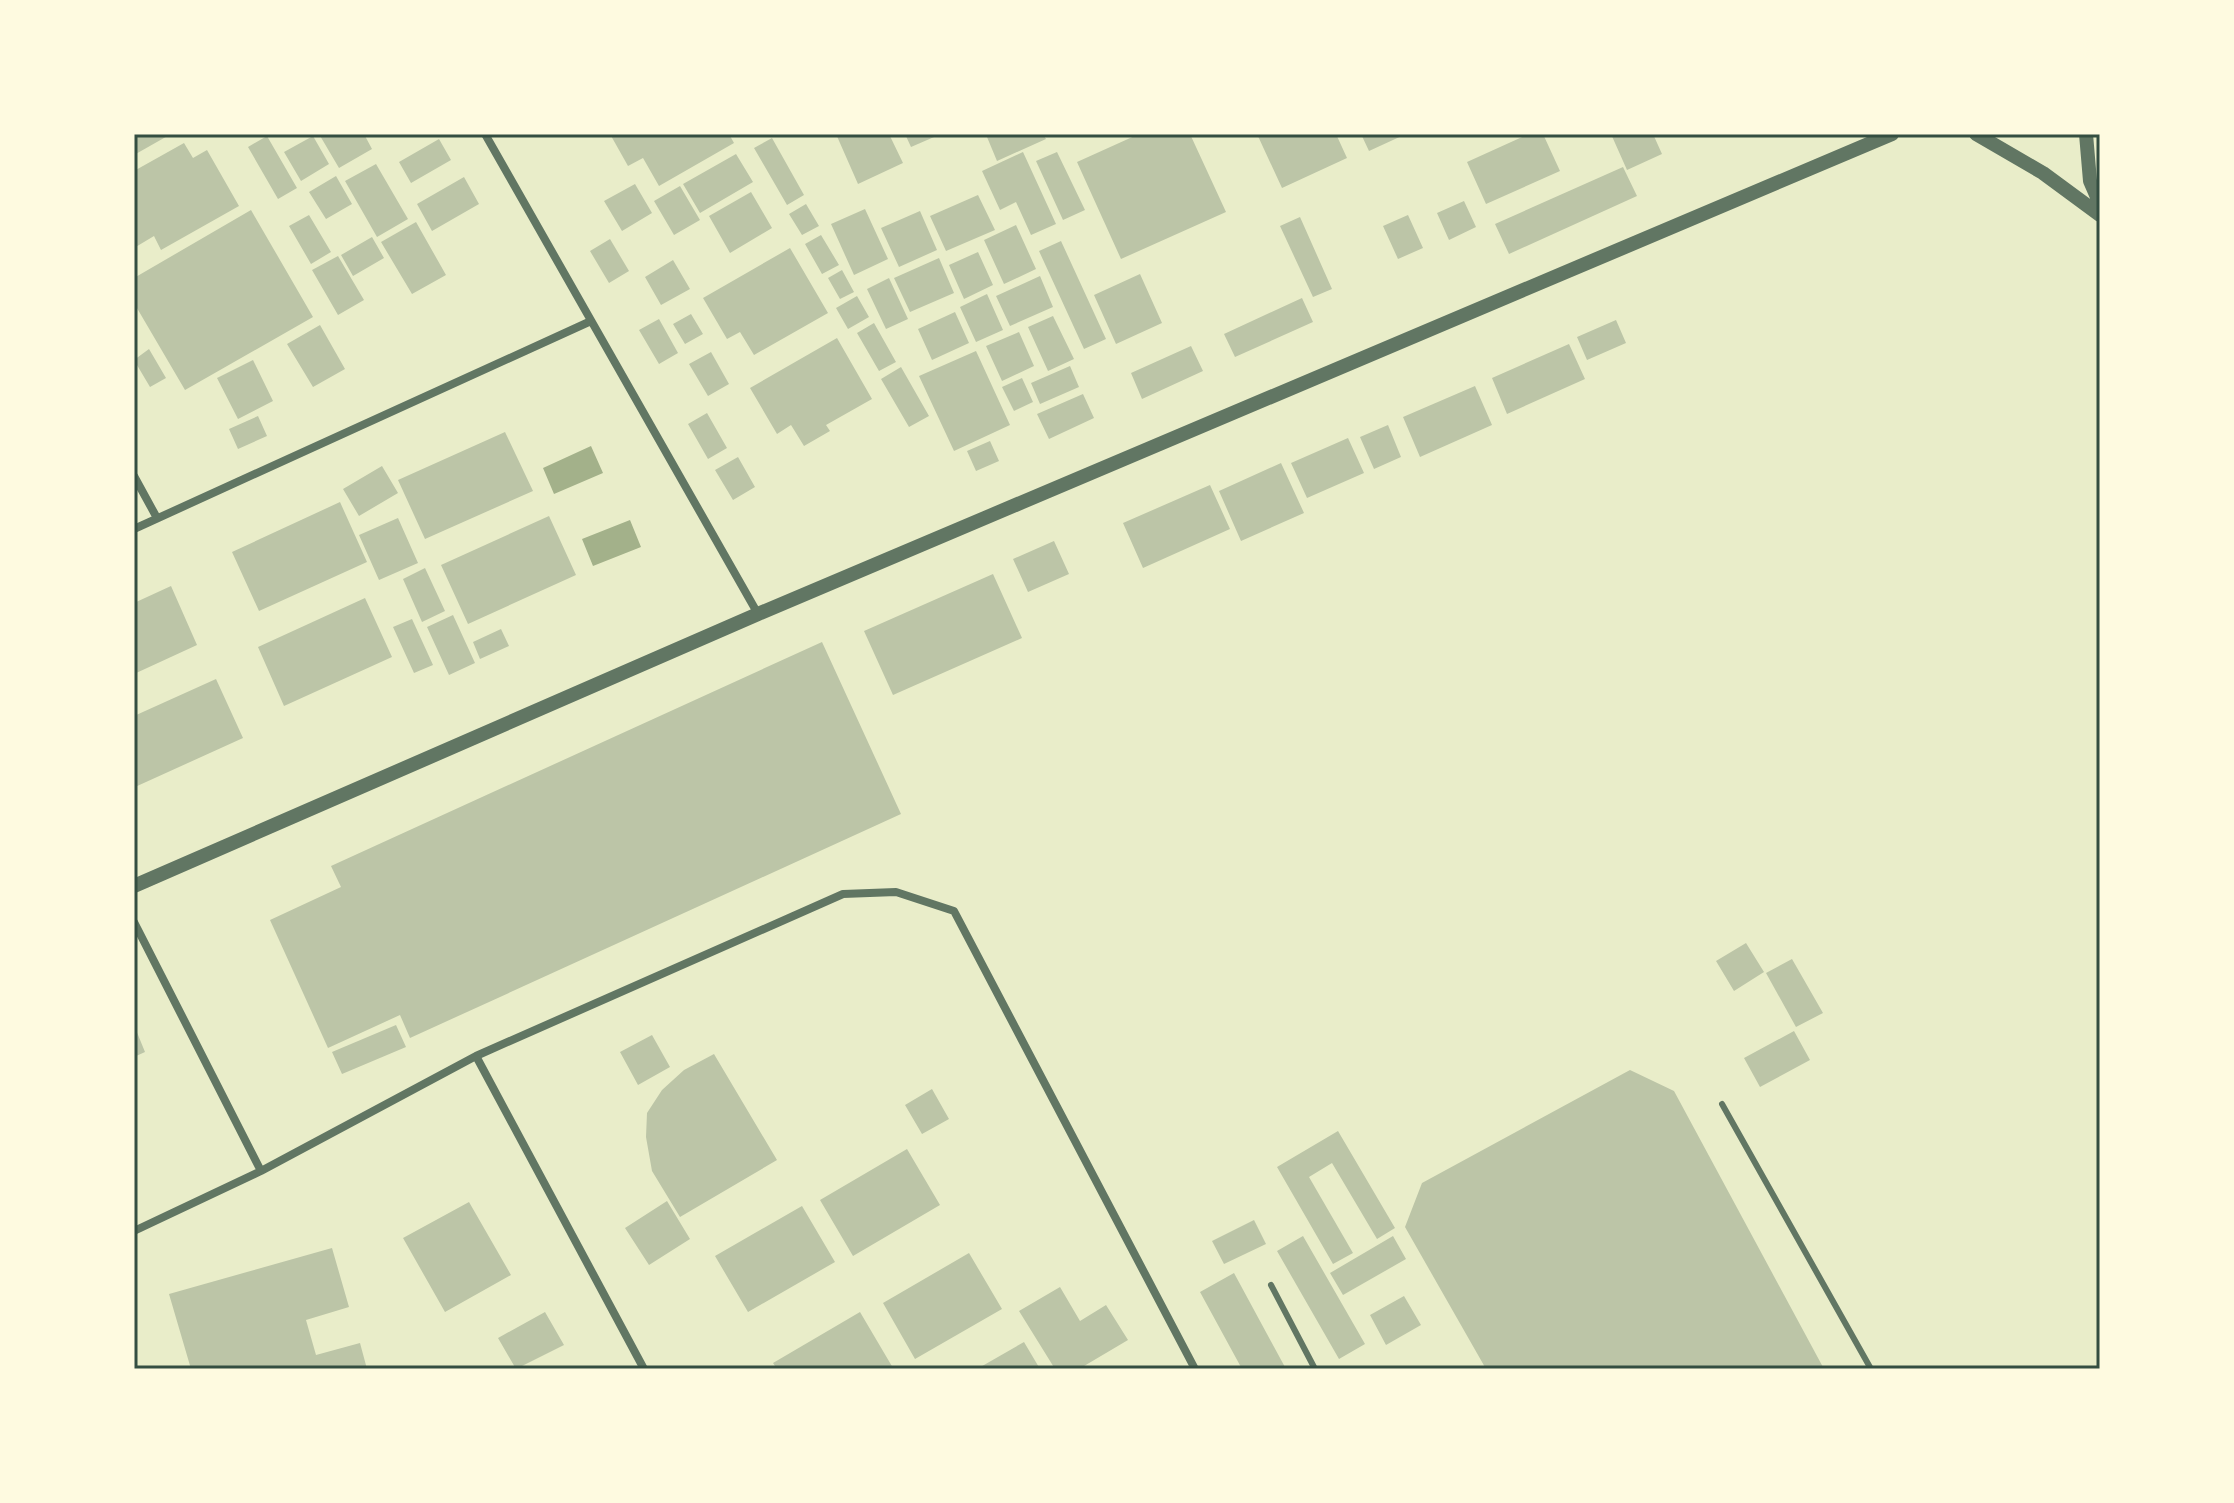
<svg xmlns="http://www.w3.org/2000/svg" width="2234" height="1503" font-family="'Fira Sans Condensed',sans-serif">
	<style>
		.water { fill: #a3b18a }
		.building { fill: #bcc5a7 }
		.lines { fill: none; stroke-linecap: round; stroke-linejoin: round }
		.service { stroke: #617663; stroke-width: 6 }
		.minor { stroke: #617663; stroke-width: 8 }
		.tertiary { stroke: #617663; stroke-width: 14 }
		.neatline { fill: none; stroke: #344e41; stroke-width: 3 }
	</style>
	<rect width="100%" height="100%" fill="#e9edc9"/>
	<path class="water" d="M591,446L603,473L554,494L543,468Z
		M630,520L641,547L593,566L582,539Z"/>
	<path class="building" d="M134,134H171L134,155Z
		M319,134H364L372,149L339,168Z
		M610,134H729L734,143L659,186L643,158L628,166Z
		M836,134H889L903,163L858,184Z
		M905,134H941L911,147Z
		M993,134H1043L1046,139L997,161L987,137Z
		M1139,134H1190L1226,212L1121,259L1077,162Z
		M1257,134H1336L1347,158L1282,188Z
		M1361,134H1406L1369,151Z
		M1529,134H1543L1560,171L1486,204L1467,162Z
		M1611,134H1653L1662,154L1627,170Z
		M267,136L297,188L278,199L248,147Z
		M313,136L329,164L301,181L284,152Z
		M772,138L804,195L787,205L754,148Z
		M439,139L451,160L411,183L399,162Z
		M184,143L193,158L207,150L239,206L161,250L154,236L134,248V171Z
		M1023,152L1056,224L1031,235L1016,202L1000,210L982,171Z
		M1057,152L1085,210L1063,220L1036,161Z
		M736,154L753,182L700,213L683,184Z
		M376,164L408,219L377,237L345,181Z
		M1623,167L1637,196L1509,254L1495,224Z
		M336,176L352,204L326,219L309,192Z
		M464,177L479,204L432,231L417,204Z
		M635,184L652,213L622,231L604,201Z
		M680,186L700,220L674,235L654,201Z
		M751,192L772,228L730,253L709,216Z
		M978,195L995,230L946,251L930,216Z
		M1464,201L1476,227L1449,240L1437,213Z
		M806,204L819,226L802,235L789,214Z
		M865,209L888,259L854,275L831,224Z
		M251,210L313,317L185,390L134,303V278Z
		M920,211L937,250L899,267L881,228Z
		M309,215L331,252L311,264L289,226Z
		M1408,215L1423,248L1398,259L1383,226Z
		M1300,217L1332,289L1313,297L1280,226Z
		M416,222L446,275L412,294L381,242Z
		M1016,225L1036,269L1004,284L984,240Z
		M821,235L839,265L822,274L805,244Z
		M372,237L384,258L353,276L341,255Z
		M610,239L629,271L609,283L590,251Z
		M1061,241L1106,339L1084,349L1039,251Z
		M790,248L828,313L754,355L740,332L727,339L703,298Z
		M978,252L993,285L964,299L949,265Z
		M338,256L364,300L338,315L312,270Z
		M939,258L954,293L910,312L894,278Z
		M673,260L690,289L661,305L645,277Z
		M842,270L854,292L840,299L828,278Z
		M1140,274L1162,323L1116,344L1094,295Z
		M1040,276L1053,307L1010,326L996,296Z
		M889,278L908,319L886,329L867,289Z
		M987,294L1003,330L976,342L960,307Z
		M857,296L869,317L848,329L836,308Z
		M1302,298L1313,322L1235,357L1224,334Z
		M955,312L969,343L932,360L918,329Z
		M691,314L703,334L685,344L673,324Z
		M1053,316L1074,359L1048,371L1028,327Z
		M659,319L678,353L659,364L639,330Z
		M1616,320L1626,343L1587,360L1577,337Z
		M874,323L896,362L879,371L857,333Z
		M320,325L345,369L313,387L287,344Z
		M1019,332L1034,366L1002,381L986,346Z
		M837,338L872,399L826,425L830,431L804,446L791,425L777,434L750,388Z
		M1569,344L1585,379L1507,414L1492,378Z
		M1191,346L1203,371L1142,399L1131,373Z
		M149,349L166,378L150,387L134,360Z
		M976,351L1010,425L954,451L919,376Z
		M711,352L729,384L708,396L689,364Z
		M253,360L273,401L238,419L217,378Z
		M1070,366L1079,387L1040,404L1031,383Z
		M901,367L929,416L909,427L881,379Z
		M1022,378L1033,402L1014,411L1002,387Z
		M1475,386L1492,425L1420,457L1403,417Z
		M1083,394L1094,418L1049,439L1037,414Z
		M707,413L727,448L708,459L688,424Z
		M258,416L267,436L238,449L229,429Z
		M1388,425L1401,457L1374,469L1360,437Z
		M505,432L533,491L425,539L398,480Z
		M1348,438L1364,473L1307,498L1291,463Z
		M990,441L999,461L976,471L967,451Z
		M738,457L755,487L733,500L715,470Z
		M1281,463L1304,513L1241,541L1219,491Z
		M382,466L398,493L359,516L343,489Z
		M1210,485L1230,529L1143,568L1123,523Z
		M340,502L367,562L259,611L232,552Z
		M549,516L576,575L468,624L441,565Z
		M398,518L418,563L379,580L359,535Z
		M1054,541L1069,574L1028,592L1013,559Z
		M425,568L445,611L422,622L403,579Z
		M993,574L1022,638L893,695L864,631Z
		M171,586L197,645L134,674V603Z
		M365,598L392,657L284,706L258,647Z
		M453,615L475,663L449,675L427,627Z
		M412,619L433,665L414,673L393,627Z
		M501,629L509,646L480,659L473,642Z
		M822,642L901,814L410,1038L400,1015L328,1048L270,920L341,887L331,866Z
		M216,679L243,738L135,787L134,716Z
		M1746,943L1764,972L1734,991L1716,961Z
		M1792,959L1823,1013L1796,1027L1766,973Z
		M134,1025L145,1052L134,1057Z
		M396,1025L406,1047L342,1074L332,1052Z
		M1794,1031L1810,1060L1760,1087L1744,1058Z
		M652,1035L670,1067L638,1085L620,1052Z
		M714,1054L777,1160L680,1217L652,1171L646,1137L647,1113L662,1090L684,1070Z
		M1630,1070L1674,1091L1824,1369H1486L1405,1227L1422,1183Z
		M932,1089L949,1119L922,1134L905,1105Z
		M1338,1131L1395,1228L1377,1239L1332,1163L1309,1177L1353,1253L1333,1264L1277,1167Z
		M907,1149L940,1205L853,1256L820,1200Z
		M667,1201L690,1239L649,1265L625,1228Z
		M469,1202L511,1275L445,1312L403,1238Z
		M802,1206L835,1262L748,1312L715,1256Z
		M1254,1220L1266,1244L1224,1264L1212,1241Z
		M1303,1236L1365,1344L1339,1359L1277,1251Z
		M1393,1236L1406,1259L1343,1295L1330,1273Z
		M332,1248L349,1307L306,1320L316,1355L360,1343L367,1369H191L169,1294Z
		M969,1253L1002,1309L915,1359L883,1303Z
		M1234,1273L1286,1369H1242L1200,1292Z
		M1060,1287L1080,1321L1106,1305L1128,1340L1079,1369H1055L1019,1311Z
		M1404,1296L1421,1325L1386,1345L1370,1315Z
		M545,1312L564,1345L516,1369L498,1338Z
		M860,1312L893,1368L777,1369L773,1363Z
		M1024,1342L1040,1369H977Z"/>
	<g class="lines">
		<path class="service" d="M1722,1104L1871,1369
			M1271,1285L1315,1369"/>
		<path class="minor" d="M485,134L758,614
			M134,476L157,518
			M134,529L591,321
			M134,922L261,1171
			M476,1056L644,1369
			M134,1231L261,1171L476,1056L843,894L896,892L954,911L1195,1369"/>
		<path class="tertiary" d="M1976,134L2043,173L2100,215
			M2086,134L2090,181L2100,204
			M134,886L758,614L1892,134"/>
	</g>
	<rect width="2234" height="1503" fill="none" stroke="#fefae0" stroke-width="272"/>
	<rect x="136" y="136" width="1962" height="1231" class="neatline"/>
</svg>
